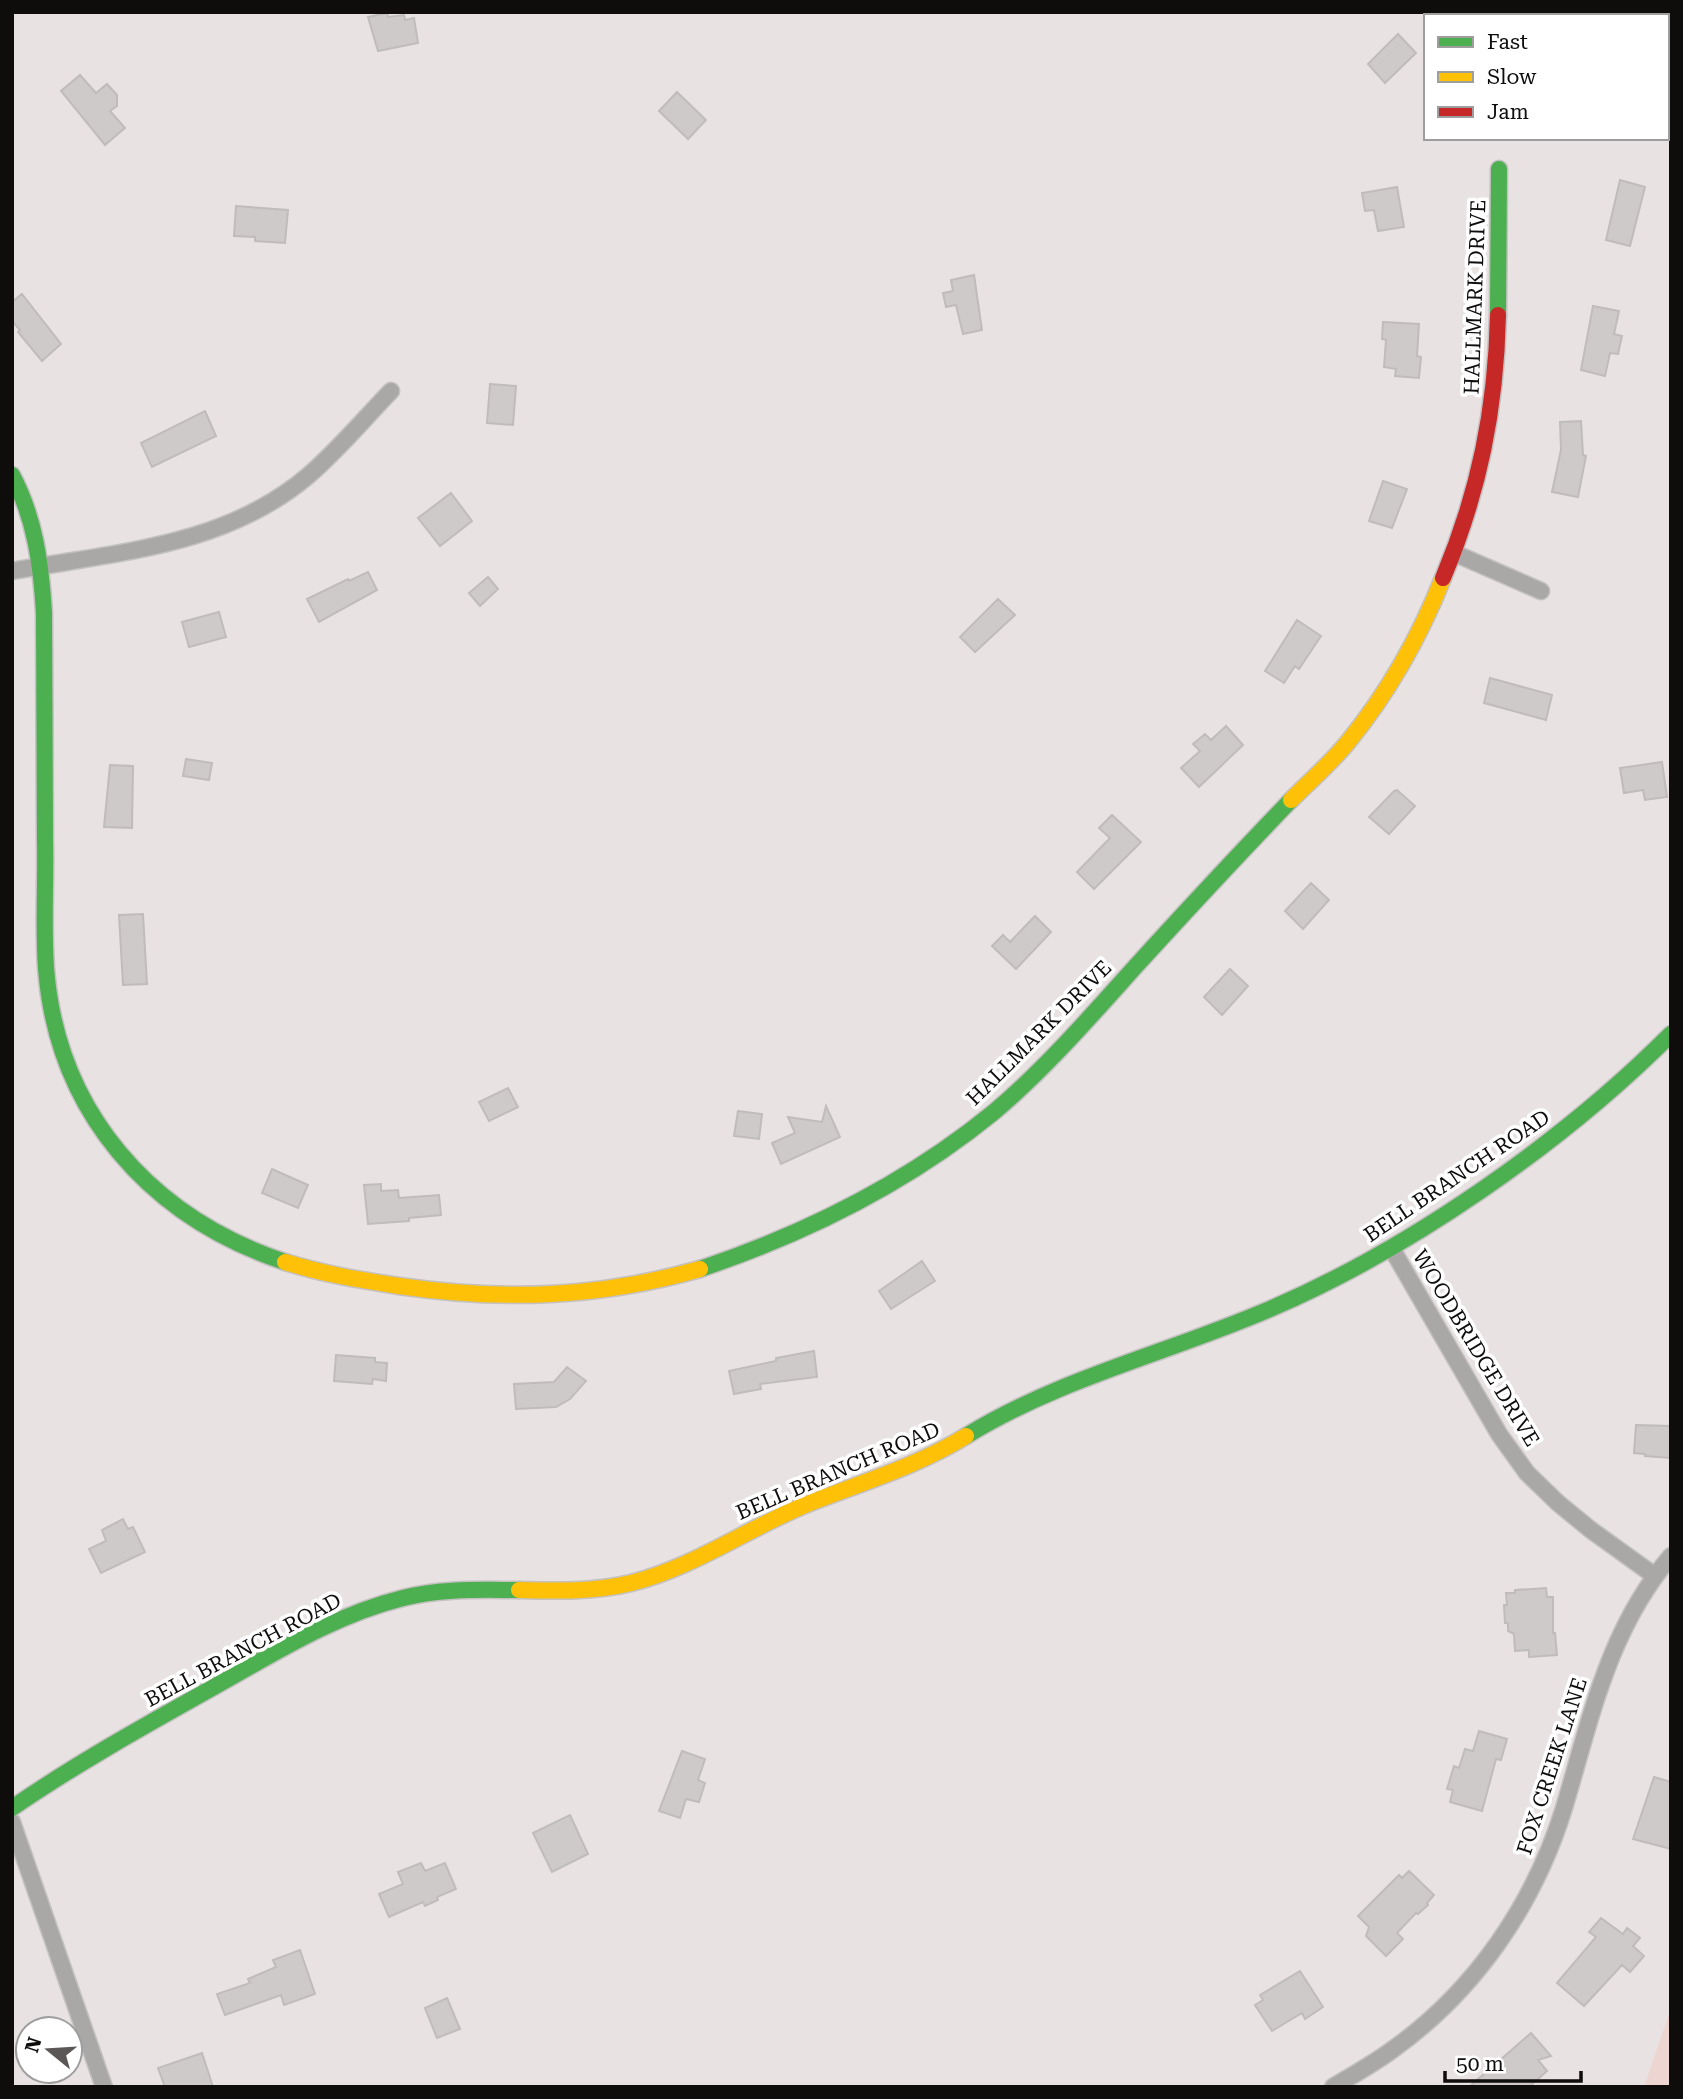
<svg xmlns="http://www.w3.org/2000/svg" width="1683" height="2099" font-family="'Roboto Serif',serif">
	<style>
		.green { fill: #edd5d1 }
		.building { fill: #cecac9; stroke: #c0bcbc; stroke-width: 2 }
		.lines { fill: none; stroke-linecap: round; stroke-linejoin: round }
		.street-casing { stroke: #c4c1c1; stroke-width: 19 }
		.fast-casing { stroke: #c4c1c1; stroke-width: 19 }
		.slow-casing { stroke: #c4c1c1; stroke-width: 19 }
		.jam-casing { stroke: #c4c1c1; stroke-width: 19 }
		.street { stroke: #aaa8a7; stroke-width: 16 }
		.fast { stroke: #4caf50; stroke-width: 16 }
		.slow { stroke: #ffc107; stroke-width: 16 }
		.jam { stroke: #c62828; stroke-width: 16 }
		.labels { text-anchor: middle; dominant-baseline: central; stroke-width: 7; stroke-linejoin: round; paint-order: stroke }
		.street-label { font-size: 21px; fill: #0f0c0c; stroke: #fff }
	</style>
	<rect width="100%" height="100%" fill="#e8e3e2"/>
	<path class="green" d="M1671,2008V2087H1644Z"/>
	<path class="building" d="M387,13L388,17L404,15L405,20L414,18L418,43L378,51L368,17Z
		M1398,34L1416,53L1385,83L1368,64Z
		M80,75L96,93L107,84L117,95V106L110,111L125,128L105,145L61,91Z
		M677,92L706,120L688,139L659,111Z
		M1620,180L1645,187L1630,246L1606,240Z
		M1397,187L1404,227L1378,231L1374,210L1365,211L1362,193Z
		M236,206L288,210L285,243L255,241V237L234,236Z
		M974,275L982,330L963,334L956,305L946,307L943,293L953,291L951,280Z
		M22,294L61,344L42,361L18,332L20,330L12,321V302Z
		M1593,306L1619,311L1614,334L1622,336L1618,354L1610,353L1605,376L1581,370Z
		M1383,322L1419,324L1417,356L1421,357L1419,378L1395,376L1396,369L1384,367L1386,340L1382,339Z
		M490,384L516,386L513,425L487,423Z
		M205,411L216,436L152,467L141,443Z
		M1581,421L1583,455L1586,456L1578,497L1552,492L1561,450L1560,422Z
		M1383,481L1407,489L1392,528L1369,521Z
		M451,493L472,521L440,546L418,518Z
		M368,572L377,590L319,622L307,599L348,579L349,581Z
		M488,577L498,589L480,606L469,593Z
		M998,599L1015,615L975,652L960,637Z
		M219,612L226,637L189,647L182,622Z
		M1297,620L1321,636L1299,669L1295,666L1284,683L1265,671Z
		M1490,678L1552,695L1546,720L1484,703Z
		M1226,726L1243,745L1199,787L1181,768L1200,751L1193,744L1205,734L1211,740Z
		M186,759L212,763L209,780L183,776Z
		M1662,762L1667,797L1645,800L1643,790L1624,793L1620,768Z
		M110,765L133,766L132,828L104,827Z
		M1397,790L1415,806L1389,834L1369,817L1394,791Z
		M1112,815L1141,842L1094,889L1077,872L1110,838L1099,828Z
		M1311,883L1329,900L1303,929L1285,911Z
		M143,914L147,984L123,985L119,915Z
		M1035,916L1051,932L1016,969L992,946L1003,935L1010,942Z
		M1230,969L1248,986L1222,1015L1204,997Z
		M508,1088L518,1107L489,1121L479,1102Z
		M826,1106L840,1137L781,1164L772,1143L795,1133L788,1117L822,1122Z
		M738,1111L762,1114L759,1139L734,1136Z
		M272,1169L308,1185L298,1208L262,1193Z
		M381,1184V1191L398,1190L399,1198L439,1195L441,1215L409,1218V1221L368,1224L364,1185Z
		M922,1261L935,1281L891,1309L879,1291Z
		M814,1351L817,1377L760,1384L761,1389L734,1394L729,1371L776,1361V1358Z
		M336,1355L375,1358V1362L387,1363L386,1381L373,1379L372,1384L334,1381Z
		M567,1367L586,1381L570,1399L556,1407L516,1409L514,1384L554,1382Z
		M1636,1425L1671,1426V1458L1645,1456V1454L1634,1453Z
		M123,1519L128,1529L133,1527L145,1552L101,1573L89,1549L106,1541L102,1530Z
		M1546,1588L1547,1597H1553V1633H1555L1557,1655L1529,1657V1650L1515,1651L1514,1634L1508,1631V1623H1505L1504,1605H1507L1506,1593H1515V1590Z
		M1479,1731L1507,1739L1501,1760L1496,1759L1482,1811L1450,1802L1453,1790L1447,1789L1454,1766L1459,1768L1465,1749L1473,1751Z
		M682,1751L705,1759L698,1780L705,1783L699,1802L686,1799L680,1818L659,1811Z
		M1654,1777L1671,1782V1849L1633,1839Z
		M570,1815L588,1854L552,1872L533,1833Z
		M421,1863L425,1871L445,1863L456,1889L437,1897L438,1900L425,1906L423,1902L389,1917L379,1894L403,1884L398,1872Z
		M1409,1871L1434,1895L1427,1903L1428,1905L1418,1914L1416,1913L1397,1933L1403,1939L1386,1956L1366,1936L1369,1927L1358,1916L1399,1875L1402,1878Z
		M1601,1918L1623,1934L1627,1928L1640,1938L1633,1946L1644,1956L1630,1972L1622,1965L1584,2006L1557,1983L1596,1937L1589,1932Z
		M300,1950L315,1994L284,2005L281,1995L225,2015L217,1994L250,1983L248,1979L276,1967L273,1960Z
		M1300,1971L1323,2007L1305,2019L1302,2013L1272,2031L1255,2005L1263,2000L1260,1995Z
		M447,1998L460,2029L437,2038L425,2008Z
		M1531,2033L1551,2056L1538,2060L1547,2071L1529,2087H1469Z
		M202,2053L213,2087H165L158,2068Z"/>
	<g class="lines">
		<defs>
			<path id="street" d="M1454,553L1541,591
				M12,571C116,552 225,547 309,475C338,450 364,419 391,391
				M1392,1249L1499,1434L1527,1473L1558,1503L1591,1530L1655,1576
				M12,1822L104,2087
				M1333,2087C1353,2075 1373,2064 1392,2050C1475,1991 1534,1905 1564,1808C1591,1718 1608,1630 1671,1556"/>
			<path id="fast" d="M1498,315L1499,169
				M12,475C35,518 41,564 44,613C44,689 45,765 45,841C46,883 43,926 46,968C57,1112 150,1217 285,1262
				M700,1269C807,1233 906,1184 994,1112C1044,1070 1091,1016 1135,967C1186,911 1238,855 1291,800
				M966,1436C1060,1378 1168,1353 1270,1309C1410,1249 1563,1142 1671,1034
				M12,1808C76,1764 144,1726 212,1688C273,1654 334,1615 403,1598C441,1588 481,1590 519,1590"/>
			<path id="slow" d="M1291,800C1310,781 1331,763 1348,742C1387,694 1420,636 1443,578
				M285,1262C323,1274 360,1280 399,1286C503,1301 598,1298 700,1269
				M519,1590C557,1591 594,1592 631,1583C692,1568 747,1529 805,1505C860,1483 916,1467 966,1436"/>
			<path id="jam" d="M1443,578C1479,492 1496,409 1498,315"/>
		</defs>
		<use href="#street" class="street-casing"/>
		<use href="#fast" class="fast-casing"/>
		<use href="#slow" class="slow-casing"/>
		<use href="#jam" class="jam-casing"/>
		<use href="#street" class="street"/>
		<use href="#fast" class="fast"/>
		<use href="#slow" class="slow"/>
		<use href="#jam" class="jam"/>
	</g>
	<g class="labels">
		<g class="street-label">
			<text transform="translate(1475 297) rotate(-88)">HALLMARK DRIVE</text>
			<text transform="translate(1039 1033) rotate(-45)">HALLMARK DRIVE</text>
			<text transform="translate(1457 1176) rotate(-34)">BELL BRANCH ROAD</text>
			<text transform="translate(1476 1348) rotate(59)">WOODBRIDGE DRIVE</text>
			<text transform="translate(838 1471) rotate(-23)">BELL BRANCH ROAD</text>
			<text transform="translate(243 1650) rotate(-28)">BELL BRANCH ROAD</text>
			<text transform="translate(1552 1766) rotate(-72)">FOX CREEK LANE</text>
		</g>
	</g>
	<rect width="1683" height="2099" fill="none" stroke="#0f0c0c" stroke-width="28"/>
	<rect x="1424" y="14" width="245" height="126" fill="#ffffff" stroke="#9f9e9e" stroke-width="2"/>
	<rect x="1438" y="37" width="35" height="10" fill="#4caf50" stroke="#9f9e9e" stroke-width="2"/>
	<text x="1487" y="49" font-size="21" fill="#0f0c0c">Fast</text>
	<rect x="1438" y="72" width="35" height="10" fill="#ffc107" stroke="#9f9e9e" stroke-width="2"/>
	<text x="1487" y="84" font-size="21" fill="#0f0c0c">Slow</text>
	<rect x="1438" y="107" width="35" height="10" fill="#c62828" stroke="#9f9e9e" stroke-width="2"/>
	<text x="1487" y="119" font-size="21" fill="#0f0c0c">Jam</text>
	<g transform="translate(49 2050) rotate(288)"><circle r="33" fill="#ffffff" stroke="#9f9e9e" stroke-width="2"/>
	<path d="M0-5L12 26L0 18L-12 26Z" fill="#5b5757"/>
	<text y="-10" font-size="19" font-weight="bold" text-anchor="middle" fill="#0f0c0c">N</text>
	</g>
	<path d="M1445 2071v10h136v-10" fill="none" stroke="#0f0c0c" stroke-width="3.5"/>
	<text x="1456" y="2071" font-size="21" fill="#0f0c0c" stroke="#ffffff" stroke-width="5" paint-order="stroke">50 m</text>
</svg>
